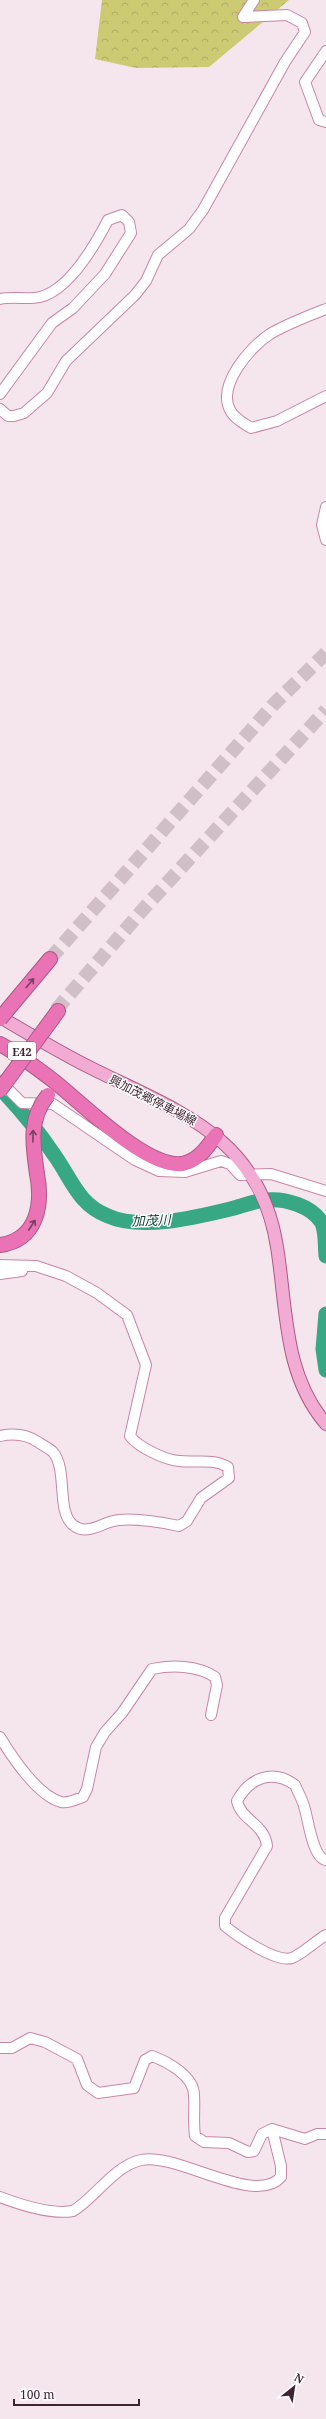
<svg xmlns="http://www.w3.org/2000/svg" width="326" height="2419" font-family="'Noto Serif','Noto Sans JP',serif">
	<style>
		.forest { fill: url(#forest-crowns) }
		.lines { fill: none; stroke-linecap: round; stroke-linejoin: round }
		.river { stroke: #38a783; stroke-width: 15 }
		.highway-tunnel { stroke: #d1bfc8; stroke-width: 14; stroke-dasharray: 14 7; stroke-linecap: butt }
		.minor-casing { stroke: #c985a8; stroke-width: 12 }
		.major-casing { stroke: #ae5787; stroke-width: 14 }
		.highway-casing { stroke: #ae5787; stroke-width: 16 }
		.minor { stroke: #fff; stroke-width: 10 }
		.major { stroke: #f2abd3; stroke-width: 12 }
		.highway { stroke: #ea73b5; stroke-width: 14 }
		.highway-bridge-casing { stroke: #ae5787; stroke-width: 16; stroke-linecap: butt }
		.highway-bridge { stroke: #ea73b5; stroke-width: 14 }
		.oneway { stroke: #7b3f60 }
		.labels { text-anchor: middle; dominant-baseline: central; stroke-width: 3; stroke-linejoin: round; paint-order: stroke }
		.shield { fill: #fff; stroke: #796570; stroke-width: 1 }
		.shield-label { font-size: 11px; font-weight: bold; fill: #3f2332 }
		.street-label { font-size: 12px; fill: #3f2332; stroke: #fff }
		.water-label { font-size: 13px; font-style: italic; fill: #0b3c2d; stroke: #fff }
	</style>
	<defs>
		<pattern id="forest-crowns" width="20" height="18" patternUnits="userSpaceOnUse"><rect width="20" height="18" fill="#ccca73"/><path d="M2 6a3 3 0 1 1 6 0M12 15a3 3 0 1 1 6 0" fill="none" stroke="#b0ad64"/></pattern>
	</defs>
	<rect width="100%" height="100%" fill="#f5e6ed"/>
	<path class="forest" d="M102,0H289L209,67L136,68L95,59Z"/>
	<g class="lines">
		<path class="river" d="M0,1088C20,1109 39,1132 55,1156C72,1180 78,1204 108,1216C141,1231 197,1217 230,1209C242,1206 254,1201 266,1200C285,1198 312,1206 322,1223C326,1232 325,1246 326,1256
			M326,1314L323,1349L326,1370"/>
		<path class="highway-tunnel" d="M50,959L273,705L326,653
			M56,1010L146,906L326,710"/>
		<defs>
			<path id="minor" d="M326,51L305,82L319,120L326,122
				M0,299C13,296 27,300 40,297C69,290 95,245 108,220L122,215L129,222L131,233L105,274L73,308L52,323L0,394
				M326,309C308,316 287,324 270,334C250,347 217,385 230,410C234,418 243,423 251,428L277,421L326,396
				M0,409L8,416H14L24,413L47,393L66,361L135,295L146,281L158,255L189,229L203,210L285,62L305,32L302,23L287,15L243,17L254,0
				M326,507L322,525L326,540
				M0,1081L22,1103L53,1104L135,1160L159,1171L185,1172L221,1161L230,1164L240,1175L271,1174L326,1191
				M0,1265L36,1266L66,1276L97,1293L127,1315L146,1365L130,1436C138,1447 165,1460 179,1461C197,1463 212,1458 228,1467L229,1478L201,1498L187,1521L179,1526C160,1522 139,1518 119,1520C103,1521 88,1537 73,1525C56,1511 68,1470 53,1452C49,1448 42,1445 38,1442C26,1434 14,1433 0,1436
				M0,1274L22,1271
				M0,1737C12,1757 38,1796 61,1802C68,1804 77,1799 83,1797L87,1789L96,1747L105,1732L122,1713L152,1669C171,1665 197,1665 215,1677L217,1685L211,1715
				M326,1860C312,1858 308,1817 304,1806C302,1799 298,1792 295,1785C273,1769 250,1777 237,1801C241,1820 265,1824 267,1846L225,1918V1926C237,1936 276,1963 292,1958C304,1953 314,1942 326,1935
				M0,2048H12L30,2038L45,2042L77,2059L87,2085L98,2093L134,2088L145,2060L152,2056C168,2062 194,2076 194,2095C195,2109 193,2122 195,2136L204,2142L229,2143L248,2152L254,2151L262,2134L272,2129L305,2139L317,2134H326
				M0,2197C21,2205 51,2215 73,2211C96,2197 114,2166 141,2160C177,2152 255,2207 281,2177V2166L272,2129"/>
			<path id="major" d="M0,1017C31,1035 62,1054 95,1070C182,1113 260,1138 277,1247C287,1308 283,1374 326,1424"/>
			<path id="highway" d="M9,1008L50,959
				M47,1026L58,1011
				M0,1044C20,1055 37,1068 55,1082C83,1104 146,1168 182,1164C198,1161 207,1148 216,1135
				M0,1245C37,1240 43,1205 37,1174"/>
		</defs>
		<use href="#minor" class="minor-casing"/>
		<use href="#major" class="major-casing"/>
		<use href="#highway" class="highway-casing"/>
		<use href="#minor" class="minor"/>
		<use href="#major" class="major"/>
		<use href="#highway" class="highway"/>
		<defs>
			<path id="highway-bridge" d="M0,1019L9,1008
				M0,1090L47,1026
				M37,1174C33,1146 28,1119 48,1095"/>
		</defs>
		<use href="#highway-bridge" class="highway-bridge-casing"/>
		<use href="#highway-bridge" class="highway-bridge"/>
	</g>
	<defs><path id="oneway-shaft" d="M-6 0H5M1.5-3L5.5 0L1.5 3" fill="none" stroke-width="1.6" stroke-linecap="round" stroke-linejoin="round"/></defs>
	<g class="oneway">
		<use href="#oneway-shaft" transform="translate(30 983) rotate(-50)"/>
		<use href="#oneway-shaft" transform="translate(33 1136) rotate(-89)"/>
		<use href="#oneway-shaft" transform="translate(32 1225) rotate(-57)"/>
	</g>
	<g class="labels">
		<rect class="shield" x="8" y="1042" width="28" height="18" rx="3"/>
		<g class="shield-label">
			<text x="22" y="1051">E42</text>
		</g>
		<g class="street-label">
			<text transform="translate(153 1100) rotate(27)">興加茂郷停車場線</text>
		</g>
		<g class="water-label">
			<text transform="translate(151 1220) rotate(-2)">加茂川</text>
		</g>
	</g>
	<g transform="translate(294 2387) rotate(30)" stroke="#ffffff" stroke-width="3" paint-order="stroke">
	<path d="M0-3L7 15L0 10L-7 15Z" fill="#3f2332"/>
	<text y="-6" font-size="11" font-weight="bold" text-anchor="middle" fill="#3f2332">N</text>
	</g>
	<path d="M14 2399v6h125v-6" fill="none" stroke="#3f2332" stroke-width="2"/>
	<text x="20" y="2399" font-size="12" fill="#3f2332" stroke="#ffffff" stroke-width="3" paint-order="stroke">100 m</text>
</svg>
